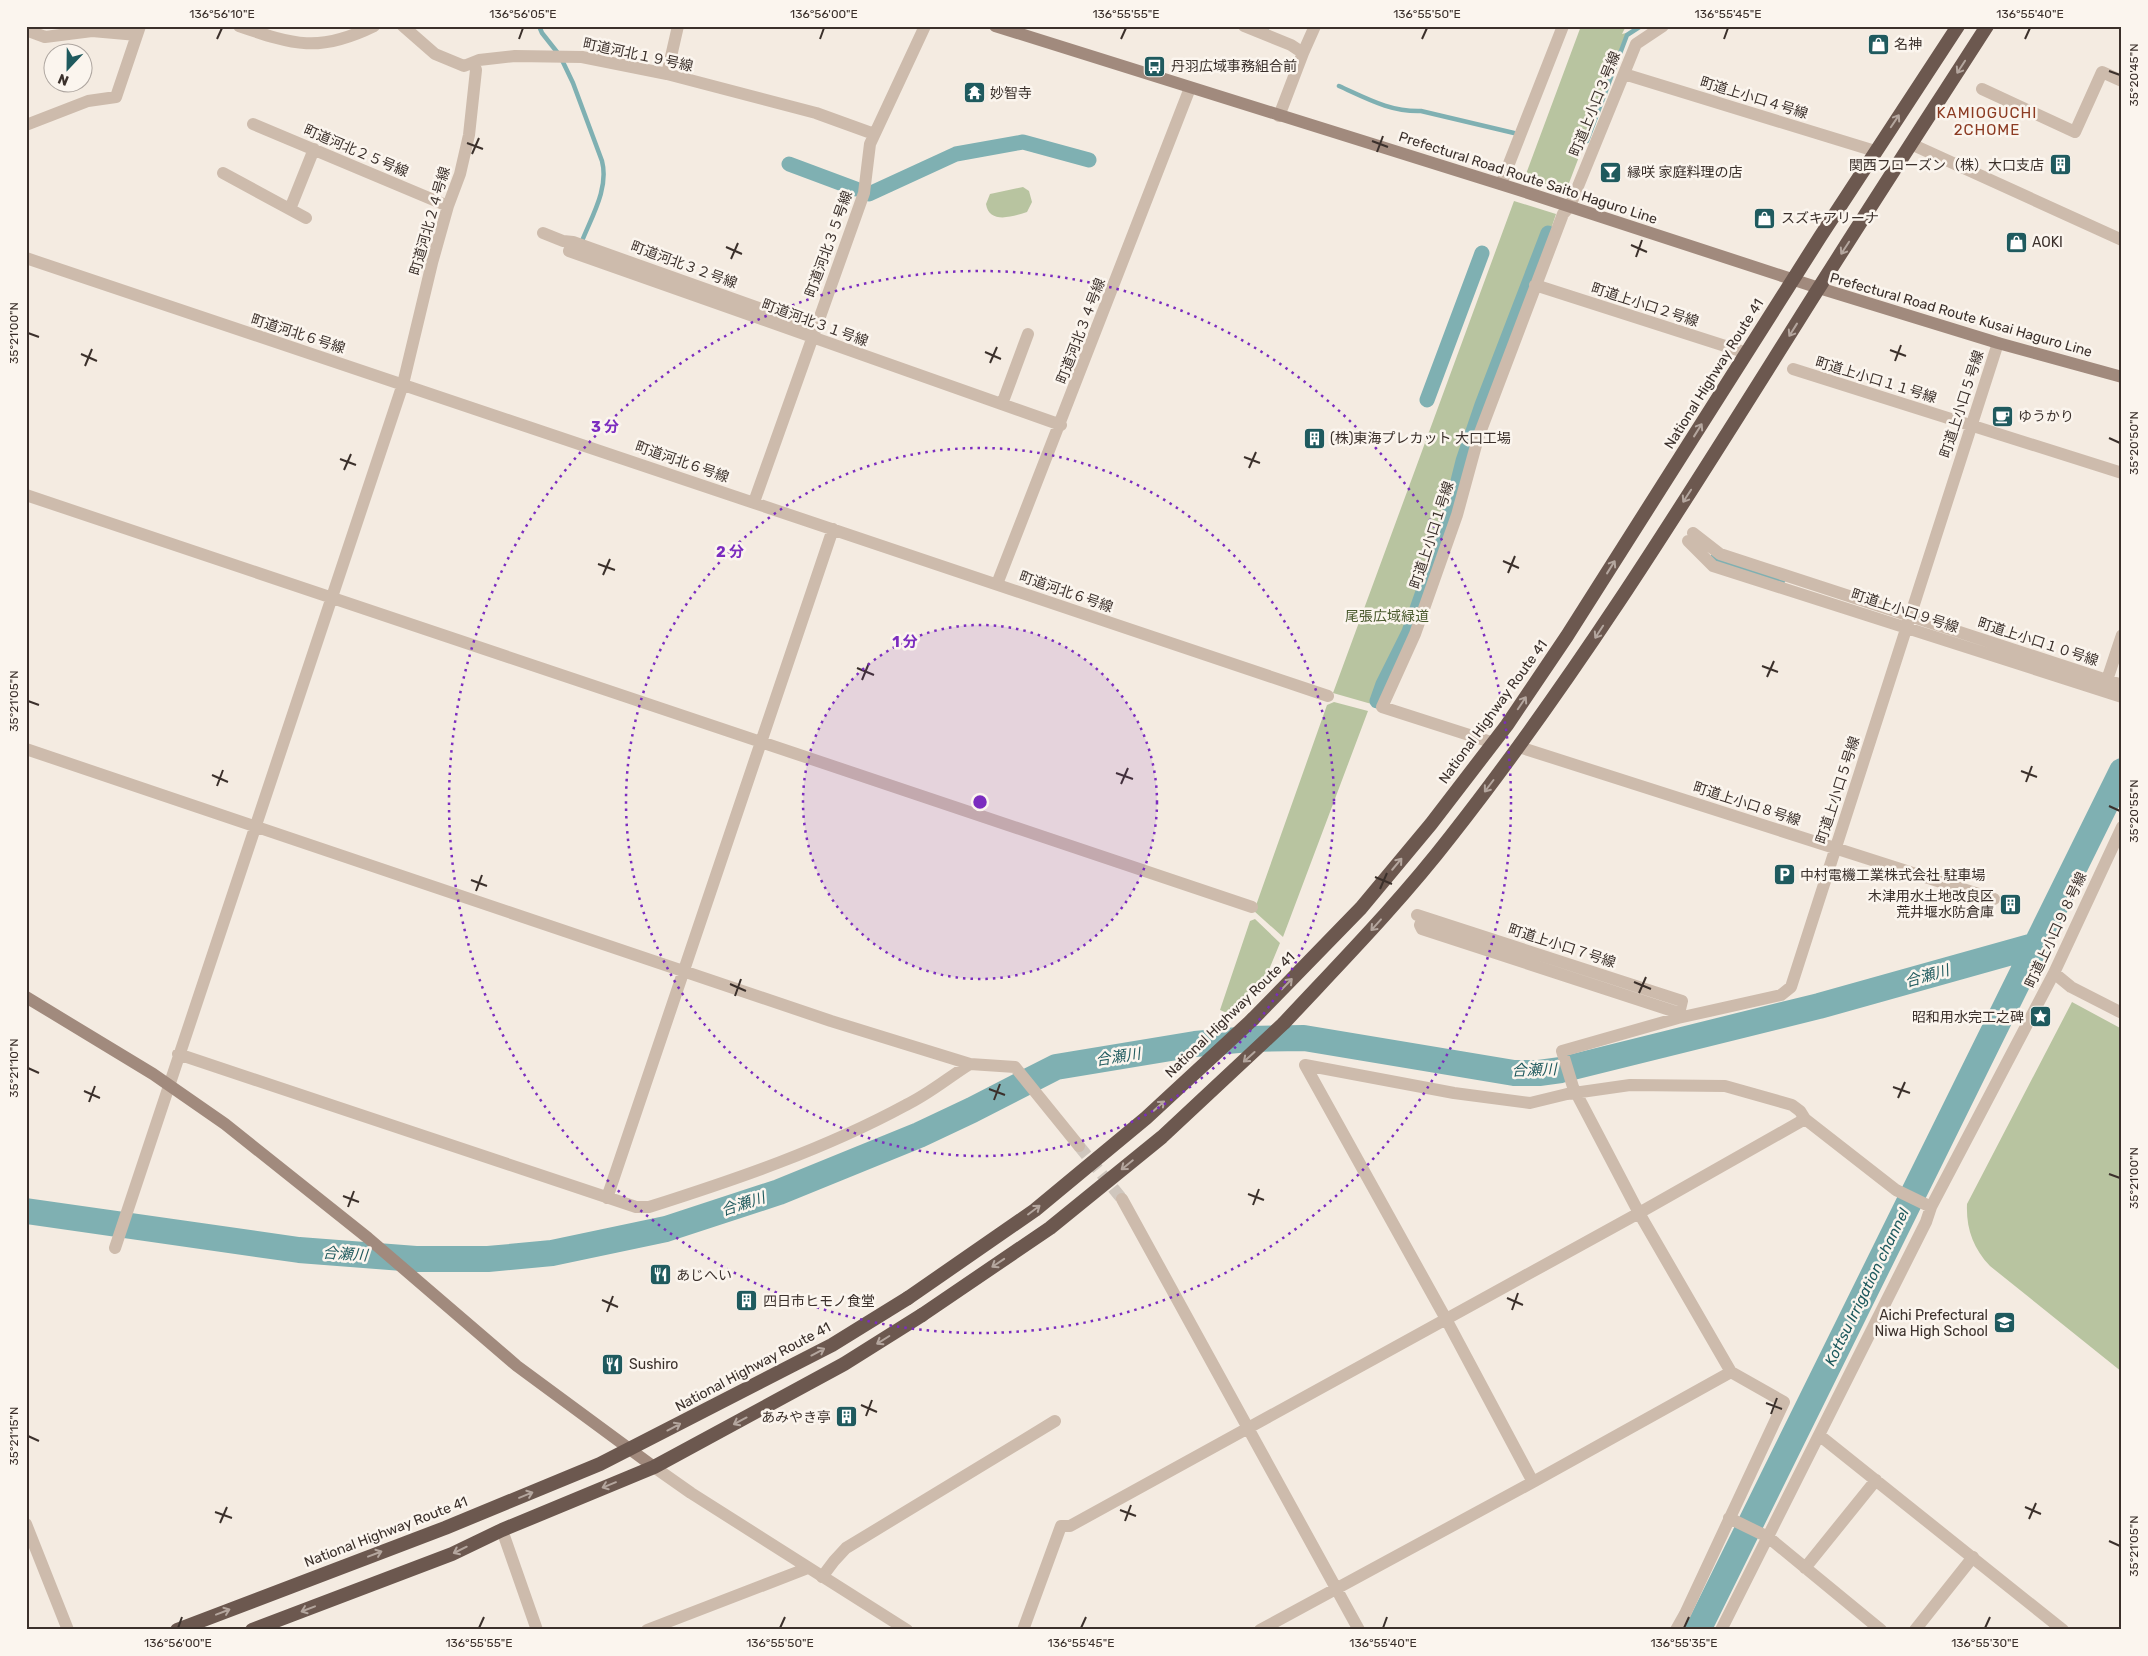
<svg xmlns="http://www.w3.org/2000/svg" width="2148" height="1656" font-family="Rubik,'Noto Sans JP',sans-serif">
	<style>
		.green { fill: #b8c4a0 }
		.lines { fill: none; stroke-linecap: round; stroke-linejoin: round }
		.stream { stroke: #7fb0b2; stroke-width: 4.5 }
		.canal { stroke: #7fb0b2; stroke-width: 15 }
		.river { stroke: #7fb0b2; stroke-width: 26 }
		.minor-tunnel { stroke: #cfc6bd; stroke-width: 12; stroke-dasharray: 12 6; stroke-linecap: butt }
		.minor { stroke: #cdbbac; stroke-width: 12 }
		.tertiary { stroke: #cdbbac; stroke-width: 12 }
		.secondary { stroke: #a18a7d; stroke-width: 12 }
		.trunk { stroke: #6c584f; stroke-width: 14 }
		.trunk-bridge { stroke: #6c584f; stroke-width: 14 }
		.oneway { stroke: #b4a69e }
		.ticks { fill: none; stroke: #3b302b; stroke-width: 2 }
		.ring { fill: none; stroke: #7b2cbf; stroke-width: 2.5; stroke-dasharray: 2.5 5 }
		.labels { text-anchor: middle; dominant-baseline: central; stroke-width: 5; stroke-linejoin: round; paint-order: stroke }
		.poi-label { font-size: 14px; fill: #3b302b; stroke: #fbf5ee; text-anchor: start }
		.street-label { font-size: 14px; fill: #3b302b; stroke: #fbf5ee }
		.park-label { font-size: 14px; fill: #4a5a2e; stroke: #fbf5ee }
		.neighbourhood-label { font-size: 15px; letter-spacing: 1px; fill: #8c3b22; stroke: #fbf5ee }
		.water-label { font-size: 15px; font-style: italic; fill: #1f5a5e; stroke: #fbf5ee }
		.centre { fill: #7b2cbf; stroke: #fbf5ee; stroke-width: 2.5 }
		.ring-label { font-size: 15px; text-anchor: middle; font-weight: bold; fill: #7b2cbf; stroke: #fbf5ee; stroke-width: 5; stroke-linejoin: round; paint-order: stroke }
		.neatline { fill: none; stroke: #3b302b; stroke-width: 2 }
		.ticks-label { font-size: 12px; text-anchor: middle; fill: #3b302b }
	</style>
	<rect width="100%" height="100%" fill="#f4ebe1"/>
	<path class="green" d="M1581,26H1626L1622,34L1626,33L1566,191L1526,178V174Z
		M1023,187L1029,191L1032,202L1027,212C1012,217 989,224 986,204L990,194Z
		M1514,201L1556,214L1551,229L1548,230L1481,404L1462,460L1448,516L1409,629L1382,684L1375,705L1333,693Z
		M1334,702L1368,711L1283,937L1254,911L1327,705Z
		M1255,919L1280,943L1268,972L1227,1013L1220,1010L1250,921Z
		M2072,1002L2122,1029V1372L1990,1266C1973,1248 1966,1228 1967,1204Z"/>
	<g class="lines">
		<path class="stream" d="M539,26L542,33L557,52
			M1266,26L1267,28
			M562,60L573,83L602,161C609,188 592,216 582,241
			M1339,86C1366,98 1390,112 1421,111L1514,133
			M1587,141L1627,35L1641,26
			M1713,556L1717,560L1783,581"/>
		<path class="canal" d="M789,164L856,189
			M869,194L956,154L1023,142L1089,160
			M1427,400L1482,253
			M1377,701L1383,684L1409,632L1449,517L1463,461L1482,405L1548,233"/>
		<path class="river" d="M26,1211L299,1250L416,1259H488L552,1253L666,1229L779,1192L919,1135L972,1110L1056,1067L1195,1044L1249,1039L1304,1038L1514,1073H1539L1561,1070L1819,1006L2037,945
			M1698,1630L2122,771"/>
		<path class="minor-tunnel" d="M1079,1146L1122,1199"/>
		<path class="minor" d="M239,26C294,45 319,53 374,26
			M403,26L435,54L464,66L479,60L515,56L582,57L667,74L816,113L874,134
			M1244,26L1291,45L1303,53L1279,116
			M26,30L45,37L92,31L137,35
			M1303,53L1315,26
			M667,74L678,26
			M1624,74L1875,151
			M1982,89L2075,132L2102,72L2122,81
			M253,124L448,206
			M26,125L88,101L116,97L140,26
			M1911,144L2122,240
			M223,173L306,218
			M1501,184L1563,26
			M290,209L314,149
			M543,233L563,241L573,242L815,328
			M573,242L569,251L1061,425
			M26,258L1328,696
			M1535,285L1747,353
			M1793,369L2122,473
			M1002,404L1028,334
			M26,495L1252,907
			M754,502L864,193L870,144L925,26
			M1693,533L1720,554L2122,685
			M1688,541L1713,566L2122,697
			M997,584L1190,88
			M2107,680L2122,635
			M1494,743L1382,707L1415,634L1457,515L1478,438L1563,214L1570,206L1636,44L1663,26
			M1519,747L1994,899
			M26,749L831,1021L970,1064L1015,1067L1079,1146
			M1417,915L1682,1001L1678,1018
			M1423,917L1420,925L1422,929L1679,1013
			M2054,973L2071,987L2122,1013
			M178,1054L636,1207H649C737,1179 825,1149 906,1105C929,1094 949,1077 970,1064
			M607,1198L833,529
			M1122,1199L1359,1630
			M115,1248L403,384L432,263L448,206L460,174L469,135L476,70L474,64
			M1819,1435L2063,1630
			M1533,1482L1446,1319L1305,1065L1454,1093L1530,1103L1567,1094L1630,1085L1725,1086L1792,1105L1800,1111L1805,1119L1896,1190L1931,1207
			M1729,1518L1768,1537L1881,1630
			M26,1524L68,1630
			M502,1530L537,1630
			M1805,1568L1876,1480
			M822,1577L834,1561L846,1548L1055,1421
			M1023,1630L1061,1526H1070L1639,1213L1805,1119
			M1260,1630L1533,1482L1731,1372
			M1676,1630L1685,1614L1784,1402L1731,1372L1639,1213L1573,1087L1562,1051L1678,1018L1781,995L1791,987L1998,343
			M1721,1630L1926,1222L1931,1207L2054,973L2122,827"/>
		<path class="tertiary" d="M654,1467L691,1493L907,1630
			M647,1630L808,1568
			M1915,1630L1973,1557"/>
		<path class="secondary" d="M995,26L1516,189L1819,288L1998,343L2122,377
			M26,997L153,1074L225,1124L368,1238L517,1366L654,1467"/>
		<path class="trunk" d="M1253,1019L1361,908L1431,824L1507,725L1567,636L1820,237L1958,26
			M1284,1023C1341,962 1400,902 1451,836C1579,673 1688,496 1798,321C1860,222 1924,124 1987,26
			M177,1630L445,1528L600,1464L832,1345L908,1298
			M252,1630L452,1554L502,1530L654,1467L844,1364L922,1315"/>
		<path class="trunk-bridge" d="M908,1298L1035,1210L1146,1118L1253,1019
			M922,1315L1050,1228L1162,1137L1284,1023"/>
	</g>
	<defs><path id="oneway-shaft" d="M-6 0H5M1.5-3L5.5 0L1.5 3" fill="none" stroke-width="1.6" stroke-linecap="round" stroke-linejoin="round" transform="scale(1.25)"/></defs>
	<g class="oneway">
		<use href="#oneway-shaft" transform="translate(1961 67) rotate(123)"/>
		<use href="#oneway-shaft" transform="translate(1895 121) rotate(-56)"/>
		<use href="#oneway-shaft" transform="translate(1845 248) rotate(123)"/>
		<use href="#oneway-shaft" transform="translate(1793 330) rotate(122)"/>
		<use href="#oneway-shaft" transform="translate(1698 430) rotate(-58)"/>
		<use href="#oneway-shaft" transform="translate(1687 496) rotate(123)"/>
		<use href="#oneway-shaft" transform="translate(1611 567) rotate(-58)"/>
		<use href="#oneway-shaft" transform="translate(1599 632) rotate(123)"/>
		<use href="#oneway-shaft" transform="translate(1522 703) rotate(-56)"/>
		<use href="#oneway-shaft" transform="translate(1489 786) rotate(127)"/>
		<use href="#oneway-shaft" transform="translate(1397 864) rotate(-50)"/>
		<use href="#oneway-shaft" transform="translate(1376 925) rotate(132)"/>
		<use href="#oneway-shaft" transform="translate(1287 984) rotate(-46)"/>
		<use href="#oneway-shaft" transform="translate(1249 1057) rotate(138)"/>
		<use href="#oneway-shaft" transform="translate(1159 1106) rotate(-42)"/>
		<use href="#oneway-shaft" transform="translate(1127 1165) rotate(141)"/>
		<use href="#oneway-shaft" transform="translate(1034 1210) rotate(-37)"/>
		<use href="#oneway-shaft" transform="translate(998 1263) rotate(146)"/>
		<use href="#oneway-shaft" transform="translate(883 1340) rotate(148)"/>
		<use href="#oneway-shaft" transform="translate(818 1352) rotate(-28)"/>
		<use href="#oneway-shaft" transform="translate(740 1421) rotate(152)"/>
		<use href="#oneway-shaft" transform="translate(674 1427) rotate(-28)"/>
		<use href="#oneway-shaft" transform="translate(609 1485) rotate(158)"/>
		<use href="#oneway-shaft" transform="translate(526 1495) rotate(-22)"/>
		<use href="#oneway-shaft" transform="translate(460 1550) rotate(154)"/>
		<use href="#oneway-shaft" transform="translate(375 1554) rotate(-21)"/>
		<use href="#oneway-shaft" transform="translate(308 1609) rotate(159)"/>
		<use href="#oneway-shaft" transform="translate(223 1612) rotate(-21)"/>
	</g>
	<path class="ticks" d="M217,39L222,28M519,39L523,28M820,39L824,28M1121,39L1126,28M1422,39L1427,28M1724,39L1728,28M2025,39L2030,28M2109,71L2120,75M1372,141L1388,147M467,143L483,149M1377,152L1383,136M472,154L479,138M1631,245L1647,252M726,247L742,254M1636,257L1642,240M731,259L738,243M28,333L39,337M1890,350L1906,356M985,352L1001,359M81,354L97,361M1895,361L1901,345M990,363L997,347M85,366L92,349M2109,438L2120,443M1244,457L1260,463M340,459L356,465M1249,468L1256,452M344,470L351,454M1503,561L1519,568M598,564L615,570M1508,573L1515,556M603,575L610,559M1762,666L1778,672M857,668L874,675M1767,677L1774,661M862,680L869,663M28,701L39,705M2021,771L2037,777M1116,773L1133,779M212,775L228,782M2026,782L2032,766M1121,784L1128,768M217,786L223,770M2109,806L2120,811M1375,877L1392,884M471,880L487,886M1380,889L1387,873M476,891L482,875M1634,982L1651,989M730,984L746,991M1639,993L1646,977M735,996L741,979M28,1068L39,1073M1893,1087L1910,1093M989,1089L1005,1095M84,1091L100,1098M1898,1098L1905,1082M994,1100L1000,1084M89,1102L95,1086M2109,1174L2120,1178M1248,1194L1264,1200M343,1196L359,1202M1253,1205L1259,1189M348,1207L354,1191M1507,1298L1523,1305M602,1300L618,1307M1512,1310L1518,1293M607,1312L613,1296M1766,1403L1782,1409M861,1405L877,1412M1771,1414L1777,1398M866,1416L872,1400M28,1436L39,1441M2025,1507L2041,1514M1120,1510L1136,1516M215,1512L232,1518M2029,1519L2036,1503M1125,1521L1131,1505M220,1523L227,1507M2109,1541L2120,1546M178,1628L182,1617M479,1628L484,1617M780,1628L785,1617M1081,1628L1086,1617M1383,1628L1387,1617M1684,1628L1689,1617M1985,1628L1990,1617"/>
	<circle cx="980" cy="802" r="177" fill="#7b2cbf" fill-opacity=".12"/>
	<g class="ring">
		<circle cx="980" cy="802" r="177"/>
		<circle cx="980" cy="802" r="354"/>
		<circle cx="980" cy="802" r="531"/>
	</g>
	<defs>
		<symbol id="shop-square" viewBox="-11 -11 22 22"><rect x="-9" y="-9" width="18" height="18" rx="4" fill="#1f5a5e" stroke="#fbf5ee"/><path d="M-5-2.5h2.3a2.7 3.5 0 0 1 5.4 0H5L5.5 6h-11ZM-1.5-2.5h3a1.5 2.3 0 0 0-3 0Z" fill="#fff"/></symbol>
		<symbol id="bus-square" viewBox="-11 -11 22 22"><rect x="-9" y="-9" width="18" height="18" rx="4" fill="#1f5a5e" stroke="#fbf5ee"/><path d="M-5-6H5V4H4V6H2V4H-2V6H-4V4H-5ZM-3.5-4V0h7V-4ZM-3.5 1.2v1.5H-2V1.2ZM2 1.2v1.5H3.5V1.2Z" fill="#fff"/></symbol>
		<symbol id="temple-square" viewBox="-11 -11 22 22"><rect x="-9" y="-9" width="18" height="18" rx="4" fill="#1f5a5e" stroke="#fbf5ee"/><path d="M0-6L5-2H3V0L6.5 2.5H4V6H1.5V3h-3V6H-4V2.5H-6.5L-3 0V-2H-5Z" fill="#fff"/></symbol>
		<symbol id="building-square" viewBox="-11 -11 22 22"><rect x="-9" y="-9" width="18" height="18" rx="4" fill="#1f5a5e" stroke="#fbf5ee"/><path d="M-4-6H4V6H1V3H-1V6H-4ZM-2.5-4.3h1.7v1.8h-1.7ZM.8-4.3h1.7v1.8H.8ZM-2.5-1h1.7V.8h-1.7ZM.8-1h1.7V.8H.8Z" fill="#fff"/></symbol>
		<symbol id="bar-square" viewBox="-11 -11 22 22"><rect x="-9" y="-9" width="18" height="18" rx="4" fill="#1f5a5e" stroke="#fbf5ee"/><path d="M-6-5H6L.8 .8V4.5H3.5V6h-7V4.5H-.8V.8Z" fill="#fff"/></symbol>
		<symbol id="cafe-square" viewBox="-11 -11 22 22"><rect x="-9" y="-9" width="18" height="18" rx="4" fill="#1f5a5e" stroke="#fbf5ee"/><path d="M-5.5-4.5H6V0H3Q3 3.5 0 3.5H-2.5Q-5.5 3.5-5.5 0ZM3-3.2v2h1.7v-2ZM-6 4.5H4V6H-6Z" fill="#fff"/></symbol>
		<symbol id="parking-square" viewBox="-11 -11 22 22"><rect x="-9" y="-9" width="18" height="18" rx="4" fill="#1f5a5e" stroke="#fbf5ee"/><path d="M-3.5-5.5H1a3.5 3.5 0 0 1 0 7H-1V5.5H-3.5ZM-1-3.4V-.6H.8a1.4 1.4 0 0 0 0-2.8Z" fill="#fff"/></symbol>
		<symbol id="sight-square" viewBox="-11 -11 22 22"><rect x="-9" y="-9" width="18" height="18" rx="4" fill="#1f5a5e" stroke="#fbf5ee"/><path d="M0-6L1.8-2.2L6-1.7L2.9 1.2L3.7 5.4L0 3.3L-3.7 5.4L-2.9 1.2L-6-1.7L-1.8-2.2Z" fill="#fff"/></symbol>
		<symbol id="restaurant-square" viewBox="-11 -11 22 22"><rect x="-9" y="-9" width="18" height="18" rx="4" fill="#1f5a5e" stroke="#fbf5ee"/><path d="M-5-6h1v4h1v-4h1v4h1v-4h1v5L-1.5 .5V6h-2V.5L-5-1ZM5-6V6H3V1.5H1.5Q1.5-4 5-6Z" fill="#fff"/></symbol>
		<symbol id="school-square" viewBox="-11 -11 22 22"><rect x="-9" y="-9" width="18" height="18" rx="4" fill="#1f5a5e" stroke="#fbf5ee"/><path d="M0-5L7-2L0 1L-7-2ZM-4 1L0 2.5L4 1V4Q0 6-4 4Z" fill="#fff"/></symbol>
	</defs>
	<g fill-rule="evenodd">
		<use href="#shop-square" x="1866" y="32" width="25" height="25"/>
		<use href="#bus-square" x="1142" y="54" width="25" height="25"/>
		<use href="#temple-square" x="962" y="80" width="25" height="25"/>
		<use href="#building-square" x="2048" y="152" width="25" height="25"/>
		<use href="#bar-square" x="1598" y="160" width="25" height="25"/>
		<use href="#shop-square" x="1752" y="206" width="25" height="25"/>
		<use href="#shop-square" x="2004" y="230" width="25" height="25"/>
		<use href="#cafe-square" x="1990" y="404" width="25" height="25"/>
		<use href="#building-square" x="1302" y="426" width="25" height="25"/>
		<use href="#parking-square" x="1772" y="862" width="25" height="25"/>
		<use href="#building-square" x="1998" y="892" width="25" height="25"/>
		<use href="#sight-square" x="2028" y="1004" width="25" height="25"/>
		<use href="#restaurant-square" x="648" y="1262" width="25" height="25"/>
		<use href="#building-square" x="734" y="1288" width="25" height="25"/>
		<use href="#school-square" x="1992" y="1310" width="25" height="25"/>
		<use href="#restaurant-square" x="600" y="1352" width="25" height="25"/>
		<use href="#building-square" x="834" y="1404" width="25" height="25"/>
	</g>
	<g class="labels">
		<g class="poi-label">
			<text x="1894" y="44">名神</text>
			<text x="1171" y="66">丹羽広域事務組合前</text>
			<text x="990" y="93">妙智寺</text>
			<text x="2044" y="165" text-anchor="end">関西フローズン（株）大口支店</text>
			<text x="1627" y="172">縁咲 家庭料理の店</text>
			<text x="1781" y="218">スズキアリーナ</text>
			<text x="2032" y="242">AOKI</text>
			<text x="2018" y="416">ゆうかり</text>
			<text x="1330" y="438">(株)東海プレカット 大口工場</text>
			<text x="1800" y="875">中村電機工業株式会社 駐車場</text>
			<text x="1994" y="896" text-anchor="end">木津用水土地改良区<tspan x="1994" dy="16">荒井堰水防倉庫</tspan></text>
			<text x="2024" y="1017" text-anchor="end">昭和用水完工之碑</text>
			<text x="676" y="1275">あじへい</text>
			<text x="763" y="1301">四日市ヒモノ食堂</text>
			<text x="1988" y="1315" text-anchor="end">Aichi Prefectural<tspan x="1988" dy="16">Niwa High School</tspan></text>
			<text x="629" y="1364">Sushiro</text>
			<text x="831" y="1417" text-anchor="end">あみやき亭</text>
		</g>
		<g class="street-label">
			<text transform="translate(638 55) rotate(12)">町道河北１９号線</text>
			<text transform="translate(1754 98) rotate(17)">町道上小口４号線</text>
			<text transform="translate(1595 104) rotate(-68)">町道上小口３号線</text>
			<text transform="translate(356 151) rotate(23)">町道河北２５号線</text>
			<text transform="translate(1528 178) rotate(18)">Prefectural Road Route Saito Haguro Line</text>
			<text transform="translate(430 221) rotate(-74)">町道河北２４号線</text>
			<text transform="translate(829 244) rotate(-70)">町道河北３５号線</text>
			<text transform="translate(684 265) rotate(20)">町道河北３２号線</text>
			<text transform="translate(1645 305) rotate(18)">町道上小口２号線</text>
			<text transform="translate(1961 315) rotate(16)">Prefectural Road Route Kusai Haguro Line</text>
			<text transform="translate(815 323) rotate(20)">町道河北３１号線</text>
			<text transform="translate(1081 331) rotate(-69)">町道河北３４号線</text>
			<text transform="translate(298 334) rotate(18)">町道河北６号線</text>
			<text transform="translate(1714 374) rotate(-58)">National Highway Route 41</text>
			<text transform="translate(1876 380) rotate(17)">町道上小口１１号線</text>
			<text transform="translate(1962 404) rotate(-72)">町道上小口５号線</text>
			<text transform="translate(682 462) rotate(19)">町道河北６号線</text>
			<text transform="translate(1432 535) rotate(-72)">町道上小口１号線</text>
			<text transform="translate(1066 592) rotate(19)">町道河北６号線</text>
			<text transform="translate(1905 611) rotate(18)">町道上小口９号線</text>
			<text transform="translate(2038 642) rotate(18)">町道上小口１０号線</text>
			<text transform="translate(1493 712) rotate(-54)">National Highway Route 41</text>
			<text transform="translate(1838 790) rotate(-72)">町道上小口５号線</text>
			<text transform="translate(1747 804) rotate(18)">町道上小口８号線</text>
			<text transform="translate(2056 930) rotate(-65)">町道上小口９８号線</text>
			<text transform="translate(1562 946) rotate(18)">町道上小口７号線</text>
			<text transform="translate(1230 1015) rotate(-44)">National Highway Route 41</text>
			<text transform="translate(753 1367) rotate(-28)">National Highway Route 41</text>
			<text transform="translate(386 1532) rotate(-21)">National Highway Route 41</text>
		</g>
		<g class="park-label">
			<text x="1387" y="616">尾張広域緑道</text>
		</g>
		<g class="neighbourhood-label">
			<text x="1987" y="113">KAMIOGUCHI<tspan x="1987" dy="17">2CHOME</tspan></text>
		</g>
		<g class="water-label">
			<text transform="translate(1927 976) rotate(-16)">合瀬川</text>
			<text transform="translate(1118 1057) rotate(-9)">合瀬川</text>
			<text transform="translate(1534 1070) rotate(-2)">合瀬川</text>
			<text transform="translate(743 1204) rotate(-18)">合瀬川</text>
			<text transform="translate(345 1254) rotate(4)">合瀬川</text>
			<text transform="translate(1867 1287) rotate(-64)">Kottsu Irrigation channel</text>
		</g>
	</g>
	<circle cx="980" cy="802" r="8" class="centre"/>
	<g class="ring-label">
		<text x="605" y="432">3 分</text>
		<text x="730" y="557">2 分</text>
		<text x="905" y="647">1 分</text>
	</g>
	<rect width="2148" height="1656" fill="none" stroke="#fbf5ee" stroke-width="55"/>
	<g transform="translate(68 68) rotate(202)"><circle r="24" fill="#fbf5ee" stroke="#aea6a0"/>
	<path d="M0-4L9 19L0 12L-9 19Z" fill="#1f5a5e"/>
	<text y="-8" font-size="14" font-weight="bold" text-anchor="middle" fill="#3b302b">N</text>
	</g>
	<rect x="28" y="28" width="2092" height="1600" class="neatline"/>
	<g class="ticks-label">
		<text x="222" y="18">136°56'10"E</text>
		<text x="523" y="18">136°56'05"E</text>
		<text x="824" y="18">136°56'00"E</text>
		<text x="1126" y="18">136°55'55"E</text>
		<text x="1427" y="18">136°55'50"E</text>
		<text x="1728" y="18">136°55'45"E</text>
		<text x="2030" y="18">136°55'40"E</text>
		<text transform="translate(2134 75) rotate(-90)" y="4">35°20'45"N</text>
		<text transform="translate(14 333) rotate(-90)" y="4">35°21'00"N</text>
		<text transform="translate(2134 443) rotate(-90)" y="4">35°20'50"N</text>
		<text transform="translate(14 701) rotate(-90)" y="4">35°21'05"N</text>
		<text transform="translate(2134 811) rotate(-90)" y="4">35°20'55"N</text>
		<text transform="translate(14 1068) rotate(-90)" y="4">35°21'10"N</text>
		<text transform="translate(2134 1178) rotate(-90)" y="4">35°21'00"N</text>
		<text transform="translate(14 1436) rotate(-90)" y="4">35°21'15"N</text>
		<text transform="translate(2134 1546) rotate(-90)" y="4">35°21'05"N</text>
		<text x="178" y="1647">136°56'00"E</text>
		<text x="479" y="1647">136°55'55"E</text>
		<text x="780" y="1647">136°55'50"E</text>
		<text x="1081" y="1647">136°55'45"E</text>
		<text x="1383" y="1647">136°55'40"E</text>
		<text x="1684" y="1647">136°55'35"E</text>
		<text x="1985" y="1647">136°55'30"E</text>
	</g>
</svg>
